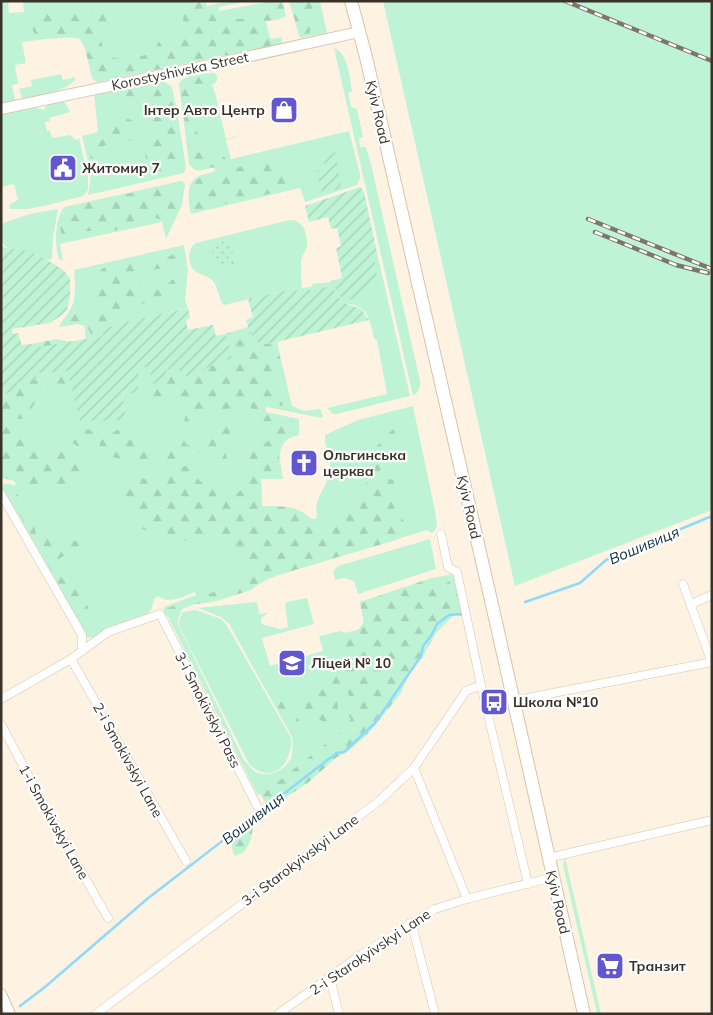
<svg xmlns="http://www.w3.org/2000/svg" width="713" height="1015" font-family="Mulish,sans-serif">
	<style>
		.grass { fill: #bff3d5 }
		.forest { fill: url(#forest-firs) }
		.park { fill: url(#park-dots) }
		.garden { fill: url(#garden-furrows) }
		.lines { fill: none; stroke-linecap: round; stroke-linejoin: round }
		.stream { stroke: #8fd9fc; stroke-width: 2.5 }
		.minor-casing { stroke: #d6c4aa; stroke-width: 9 }
		.tertiary-casing { stroke: #d6c4aa; stroke-width: 12 }
		.primary-casing { stroke: #d6c4aa; stroke-width: 14 }
		.minor { stroke: #fff; stroke-width: 8 }
		.tertiary { stroke: #fff; stroke-width: 10 }
		.primary { stroke: #fff; stroke-width: 12 }
		.rail-casing { stroke: #7e766a; stroke-width: 4.5 }
		.rail { stroke: #fff; stroke-width: 2.5; stroke-dasharray: 8; stroke-linecap: butt }
		.labels { text-anchor: middle; dominant-baseline: central; stroke-width: 4.5; stroke-linejoin: round; paint-order: stroke }
		.street-label { font-size: 14px; fill: #393228; stroke: #fff }
		.poi-label { font-size: 14px; font-weight: bold; fill: #393228; stroke: #fff; text-anchor: start }
		.water-label { font-size: 15px; font-style: italic; fill: #0b2e3d; stroke: #fff }
	</style>
	<defs>
		<pattern id="forest-firs" width="22" height="20" patternUnits="userSpaceOnUse" patternTransform="scale(1.25)"><rect width="22" height="20" fill="#bff3d5"/><path d="M5 1l3.5 6h-7zM16 11l3.5 6h-7z" fill="#a5d1b7"/></pattern>
		<pattern id="park-dots" width="8" height="8" patternUnits="userSpaceOnUse" patternTransform="scale(1.25)"><rect width="8" height="8" fill="#bff3d5"/><path d="M2 2h.1M6 6h.1" fill="none" stroke="#a5d1b7" stroke-width="1.8" stroke-linecap="round"/></pattern>
		<pattern id="garden-furrows" width="10" height="10" patternUnits="userSpaceOnUse" patternTransform="scale(1.25)"><rect width="10" height="10" fill="#bff3d5"/><path d="M-1 1l2-2M0 10L10 0M9 11l2-2" fill="none" stroke="#a5d1b7"/></pattern>
	</defs>
	<rect width="100%" height="100%" fill="#fef3e3"/>
	<path class="grass" d="M1,1H8L9,13L24,12L23,1H205L207,6L228,1H248L219,7V11L272,1H283L286,17L266,21L270,39L282,41L281,43L97,82L92,78L85,48L80,39L72,36L22,42L26,63L15,65L18,84L12,85L15,100L1,103Z
		M289,1H320L327,33L300,38Z
		M383,1H712V510L515,586Z
		M334,48C348,53 350,78 352,91L348,93L351,107L357,109L363,137L359,138L360,147H366L371,164L418,372C421,381 422,390 413,396Z
		M214,73L217,76C218,81 216,83 212,85L215,93L226,139L247,133L226,140L231,159L349,131L360,174V179L357,185L305,202L300,188L191,214C188,202 185,182 199,176C204,174 210,173 215,171L214,167L200,171L194,170L189,164L179,84C185,73 203,74 214,73Z
		M61,74L63,80L76,77C72,91 36,96 22,98L19,89L32,86L31,80Z
		M155,81H164L172,87L177,111L186,167L184,173L88,195L91,175L82,136L98,132L94,94Z
		M62,101L66,104L70,112L49,118L50,121L45,122L47,131H50L52,138L70,135L76,140L79,138L88,176V190L83,196L48,205L28,209H10L9,205L18,200L14,184L1,187V114L35,107L43,110L48,104Z
		M181,181L184,182L185,185L182,205L166,239L162,222L60,244L63,261L59,259C54,245 55,219 64,207Z
		M58,209L53,237L52,259L49,260C42,258 35,253 27,251C14,248 1,252 1,234C1,230 1,227 3,223L30,214Z
		M290,220C303,219 308,234 307,246C306,251 302,255 301,261C301,267 301,282 302,288L312,287V284L331,282L332,286L305,292L306,294L299,296L296,288L224,305L222,304C219,296 218,288 213,281C208,276 201,275 195,271C187,265 187,248 196,243Z
		M184,245L188,271L185,300L188,308L122,323L104,329L103,336L86,339L84,323L59,327C61,321 67,316 70,310C77,298 75,283 74,270Z
		M378,257L410,396L337,414H333L327,408L387,394L377,340L374,339C372,330 370,315 362,309C348,299 345,311 333,289L373,258Z
		M248,327L256,342L268,344L277,342L292,406L304,411L320,409L323,416L322,418L266,407V412L299,419V435C274,440 280,460 283,479H261L262,506C283,507 295,505 312,519H316C318,513 315,509 317,503C322,487 331,481 330,462C329,452 324,444 325,435L358,420L413,406L435,511L437,526L434,532L431,533L427,530L230,590L182,609L178,619V625L244,760C247,763 250,767 253,770C265,780 285,771 291,758C293,751 293,744 292,737L229,624L221,617L198,608L257,602L259,614L268,613L261,618V624L280,629L288,627L285,605L287,602L307,598L314,624L262,638L270,666L323,651L319,636L340,631L347,633L359,629L364,622L360,602L432,578L453,574L455,582L452,580L444,585L438,604L343,730L261,795L257,794L167,615L164,616V607L196,595L195,592C184,596 169,605 158,596L155,598L151,610L145,616L93,638L85,637L50,570L2,488L4,484H11L14,486L16,484L14,481L1,478V394L16,393L67,371L126,420L122,391L138,367H149L232,351L225,334Z
		M430,539L436,569L358,594L354,581L344,578L335,580L333,571L338,566Z
		M196,610L221,619L226,624L291,738C293,764 271,786 249,764L179,626V620L183,612Z
		M565,857L601,1014L597,1013L563,865Z"/>
	<path class="forest" d="M182,1H203C207,13 213,13 224,14C230,15 236,20 243,19C258,16 267,1 281,3L284,8L283,17L277,20L263,21L259,27L261,30L267,31L271,39L282,37V42L279,44L97,82L92,78L85,48L80,39C66,35 52,41 37,38C32,31 31,25 33,16L43,13L99,8L107,9L113,18L101,41C106,61 118,60 134,57C139,56 146,56 150,53C157,49 158,40 164,35C187,39 184,17 182,1Z
		M291,1H314L315,17L309,34H299L290,4Z
		M203,76H207L209,83L198,90L196,100L188,110C190,129 196,128 205,142C207,145 206,147 209,149C215,156 225,153 228,162L222,166L197,170L191,165L180,88L185,81Z
		M160,84L169,89L172,97C175,116 188,155 176,171L161,175L151,173L145,155V144L149,142L154,137C153,132 151,129 151,125C149,110 152,106 138,96C132,96 127,98 122,98V92L126,90Z
		M117,117C128,117 138,121 138,133C130,148 115,138 104,146L101,157L103,177L97,179C93,175 92,171 91,165C88,145 100,126 117,117Z
		M278,161L281,163L291,182L290,189L197,210L194,209L190,200L192,186L200,177L248,165Z
		M177,183L182,188L181,200L173,224L172,225L167,220L155,218L113,231H85L77,235L69,237L62,235C58,226 60,213 68,207Z
		M174,254H178L181,261L179,266C166,270 141,265 140,285L144,289C155,292 164,288 172,280L179,279L180,295L142,304L136,303L125,306L120,313L117,322L107,327L99,325L96,336L91,334L87,326L67,322L68,316C79,305 93,313 106,309L108,303L106,300L95,295C86,274 110,261 127,259C137,258 146,262 155,261C162,260 168,257 174,254Z
		M248,327L256,342L268,344L276,342L282,367C280,372 275,375 272,380C267,390 279,396 283,404L282,406L269,404L265,405L263,411L264,414L293,421L297,423L294,432L280,444C276,464 286,475 261,479L262,506C276,507 297,504 307,516C311,522 310,528 315,534C330,535 363,494 368,480C370,474 370,470 370,465L362,461L336,471L333,468L337,461L369,450L377,446L396,426L400,428L401,430C398,435 396,442 392,446C388,451 383,451 380,457L385,459L401,450L406,451V458C397,463 383,466 378,472L381,476L393,480L396,487C385,501 396,509 404,521L403,531L396,540L277,575L257,585L251,590L239,594L213,602L190,605L167,613L165,612V609L228,587L241,581L246,573L239,550L231,543L218,538L191,541L163,538L142,529L120,502L117,493L120,487L127,481L136,476L153,482L173,468L186,466C191,470 193,474 197,478C207,489 229,499 242,490C247,487 251,479 252,474C253,464 248,456 249,447L264,444L268,441L269,437L260,424L256,423L251,407C223,407 195,413 184,441L187,445C202,445 214,433 225,424H231L234,427V430L222,440L227,459L224,465L218,461L212,450H208C171,461 139,468 102,453L99,451L100,441H92L80,448L70,441V439C78,426 94,428 105,435L112,433L126,425C132,429 131,436 136,442C144,453 161,452 172,447C179,432 193,413 182,398H167L157,409L152,408C147,398 146,393 153,384L166,381L165,370L175,367L187,377H195L207,368L230,358L232,351L225,334Z
		M56,339L73,342L71,388L60,383L43,392L25,417L21,419L1,417V398L8,395L12,390L32,358V344Z
		M1,421L5,424L12,435L30,441L39,448L84,456L85,463C80,470 76,475 75,483L37,486L2,477Z
		M8,488H12C20,497 28,511 33,523C36,529 35,536 40,542L43,541C45,535 47,534 53,532L63,542L84,540L87,543L86,552L74,557L65,555L59,559V564L88,607L89,612L86,616L82,617L79,615C51,577 33,532 6,493V490Z
		M432,578L438,603C442,594 442,583 452,580L455,582L462,616L454,615L436,633L422,658L409,674L401,693L368,734L347,752L337,757L309,782L273,806L257,820L253,828L251,839L245,851L236,856L233,853L230,833C242,824 257,815 265,802L261,795L343,730L351,719L348,715C351,708 351,700 348,693C334,693 338,708 339,718L336,720L325,723L315,717H310L297,733L295,739H293L290,728L305,708L307,702L305,700H301L286,719H284L275,701L292,699L332,676L340,665L347,634L359,629L364,622L360,602Z"/>
	<path class="park" d="M230,240L235,264L216,267L211,245Z"/>
	<path class="garden" d="M335,149L341,188L322,194L316,171L325,167L323,154Z
		M360,187L364,192L378,257L374,258L378,284L356,298L347,300L342,298L335,288L333,289L342,302L361,309L369,320L268,344L256,342L248,327L246,320L253,317L248,299L296,288L299,296L305,294V291L332,286L331,281L342,278L336,248L341,246L337,228L331,229L328,217L309,222L305,206Z
		M1,247L28,251L44,258L63,270L70,278V298L67,310L63,314L50,323L12,329L13,334L18,333L22,345L32,344L33,348L103,336V329L122,323L188,308L190,318L186,320L188,330L213,325L216,336L225,334L232,351L231,358L207,368L195,377H187L175,367L166,370V381L153,384L149,367H138V392L131,393L122,391L126,420L80,421L67,371L37,373L35,380L17,383L16,393L1,394Z"/>
	<g class="lines">
		<path class="stream" d="M525,602L580,583L606,560L712,516
			M20,1006L45,987L147,899L330,758L337,753L344,752L375,723L421,656L423,646L431,636L437,624L449,615L462,614"/>
		<defs>
			<path id="minor" d="M1,494L82,635V651
				M441,534L448,567L457,572L481,685L528,884
				M683,584L712,663
				M691,604L712,595
				M71,659L186,861
				M1,699L71,659L108,632L160,614L257,806
				M512,701L712,662
				M1,724L49,815L108,918
				M414,768L467,899
				M548,858L712,820
				M410,923L413,929L435,1014
				M330,978L339,1014
				M96,1014L379,801L414,768L466,691L481,685
				M278,1014L362,954L435,909L467,899L553,877"/>
			<path id="tertiary" d="M1,109L219,63L359,32
				M1,994L10,1014"/>
			<path id="primary" d="M351,1L366,57L493,609L584,1014"/>
		</defs>
		<use href="#minor" class="minor-casing"/>
		<use href="#tertiary" class="tertiary-casing"/>
		<use href="#primary" class="primary-casing"/>
		<use href="#minor" class="minor"/>
		<use href="#tertiary" class="tertiary"/>
		<use href="#primary" class="primary"/>
		<defs>
			<path id="rail" d="M565,1L712,61
				M588,219L712,269
				M595,232L676,265L708,273"/>
		</defs>
		<use href="#rail" class="rail-casing"/>
		<use href="#rail" class="rail"/>
	</g>
	<defs>
		<symbol id="shop-square" viewBox="-11 -11 22 22"><rect x="-9" y="-9" width="18" height="18" rx="4" fill="#6257d0" stroke="#fff"/><path d="M-5-2.5h2.3a2.7 3.5 0 0 1 5.4 0H5L5.5 6h-11ZM-1.5-2.5h3a1.5 2.3 0 0 0-3 0Z" fill="#fff"/></symbol>
		<symbol id="civic-square" viewBox="-11 -11 22 22"><rect x="-9" y="-9" width="18" height="18" rx="4" fill="#6257d0" stroke="#fff"/><path d="M-.6-6.5H3V-4.5H.6V-3L4-1V1h2V6H-6V1h2V-1L-.6-3ZM-1.2 2.5V6h2.4V2.5Z" fill="#fff"/></symbol>
		<symbol id="church-square" viewBox="-11 -11 22 22"><rect x="-9" y="-9" width="18" height="18" rx="4" fill="#6257d0" stroke="#fff"/><path d="M-1.2-6h2.4v3.5h3.3v2.4h-3.3V6h-2.4V-.1h-3.3v-2.4h3.3Z" fill="#fff"/></symbol>
		<symbol id="school-square" viewBox="-11 -11 22 22"><rect x="-9" y="-9" width="18" height="18" rx="4" fill="#6257d0" stroke="#fff"/><path d="M0-5L7-2L0 1L-7-2ZM-4 1L0 2.5L4 1V4Q0 6-4 4Z" fill="#fff"/></symbol>
		<symbol id="bus-square" viewBox="-11 -11 22 22"><rect x="-9" y="-9" width="18" height="18" rx="4" fill="#6257d0" stroke="#fff"/><path d="M-5-6H5V4H4V6H2V4H-2V6H-4V4H-5ZM-3.5-4V0h7V-4ZM-3.5 1.2v1.5H-2V1.2ZM2 1.2v1.5H3.5V1.2Z" fill="#fff"/></symbol>
		<symbol id="supermarket-square" viewBox="-11 -11 22 22"><rect x="-9" y="-9" width="18" height="18" rx="4" fill="#6257d0" stroke="#fff"/><path d="M-6-5.5h2.5l.6 2H6L4.5 2H-2.5L-4.4-4H-6ZM-1.5 3.2a1.3 1.3 0 1 0 .1 0ZM3 3.2a1.3 1.3 0 1 0 .1 0Z" fill="#fff"/></symbol>
	</defs>
	<g fill-rule="evenodd">
		<use href="#shop-square" x="268" y="94" width="32" height="32"/>
		<use href="#civic-square" x="47" y="152" width="32" height="32"/>
		<use href="#church-square" x="288" y="447" width="32" height="32"/>
		<use href="#school-square" x="276" y="647" width="32" height="32"/>
		<use href="#bus-square" x="478" y="686" width="32" height="32"/>
		<use href="#supermarket-square" x="594" y="950" width="32" height="32"/>
	</g>
	<g class="labels">
		<g class="street-label">
			<text transform="translate(180 71) rotate(-12)">Korostyshivska Street</text>
			<text transform="translate(378 112) rotate(77)">Kyiv Road</text>
			<text transform="translate(469 507) rotate(77)">Kyiv Road</text>
			<text transform="translate(208 710) rotate(63)">3-i Smokivskyi Pass</text>
			<text transform="translate(128 760) rotate(61)">2-i Smokivskyi Lane</text>
			<text transform="translate(54 822) rotate(61)">1-i Smokivskyi Lane</text>
			<text transform="translate(300 860) rotate(-37)">3-i Starokyivskyi Lane</text>
			<text transform="translate(558 902) rotate(77)">Kyiv Road</text>
			<text transform="translate(370 952) rotate(-34)">2-i Starokyivskyi Lane</text>
		</g>
		<g class="poi-label">
			<text x="265" y="110" text-anchor="end">Інтер Авто Центр</text>
			<text x="82" y="168">Житомир 7</text>
			<text x="323" y="455">Ольгинська<tspan x="323" dy="16">церква</tspan></text>
			<text x="311" y="663">Ліцей № 10</text>
			<text x="513" y="702">Школа №10</text>
			<text x="629" y="966">Транзит</text>
		</g>
		<g class="water-label">
			<text transform="translate(644 545) rotate(-23)">Вошивиця</text>
			<text transform="translate(253 818) rotate(-38)">Вошивиця</text>
		</g>
	</g>
	<rect width="713" height="1015" fill="none" stroke="#393228" stroke-width="5"/>
</svg>
